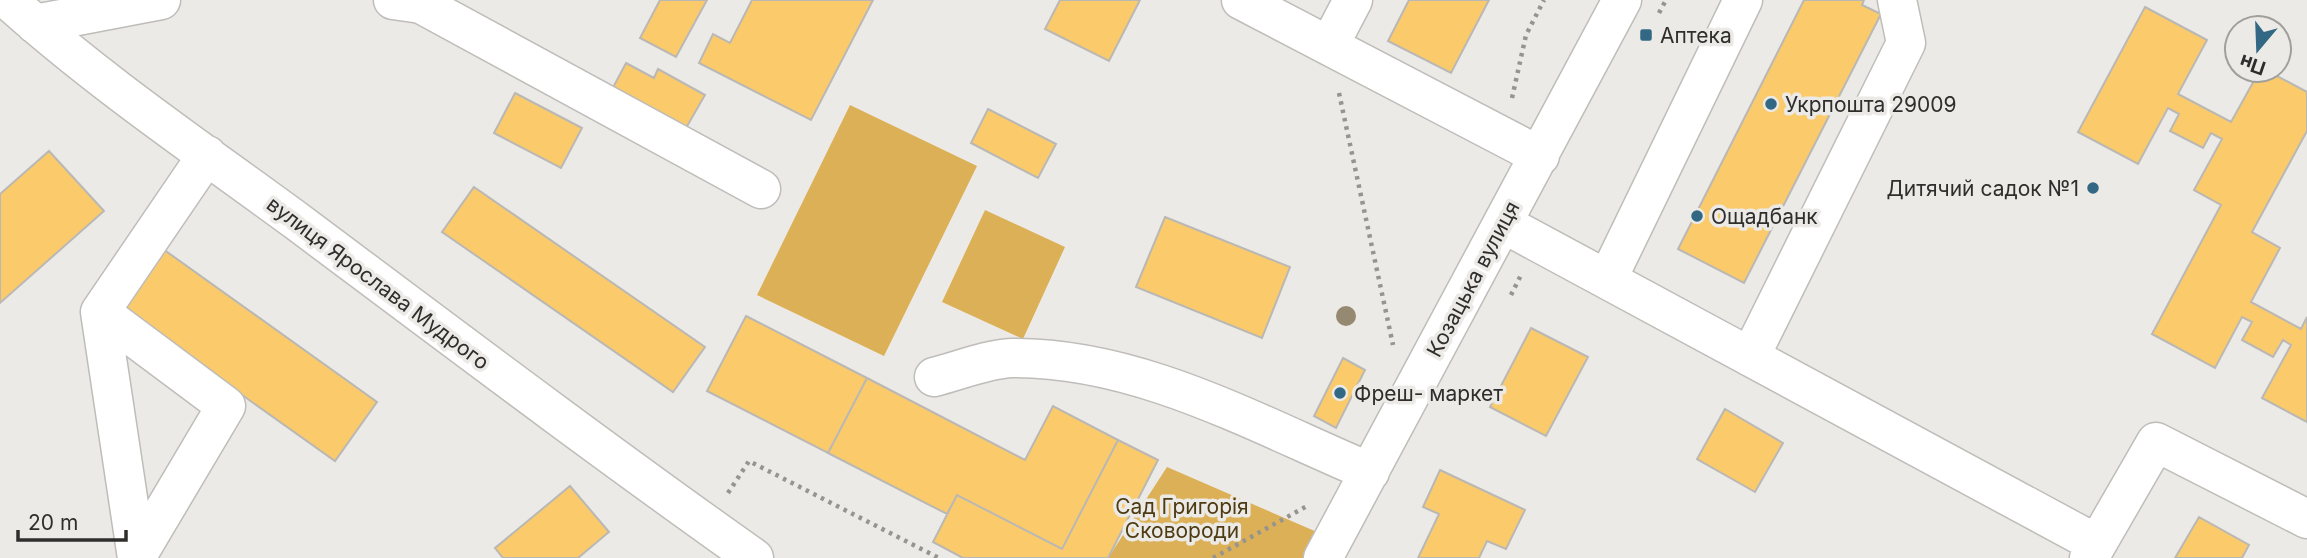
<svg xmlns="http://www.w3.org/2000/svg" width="2307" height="558" font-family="Inter,sans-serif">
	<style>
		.green { fill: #dcb057 }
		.building { fill: #faca6b; stroke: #bab8b5; stroke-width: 2 }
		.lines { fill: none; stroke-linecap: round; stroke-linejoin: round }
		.minor-casing { stroke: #bfbdb9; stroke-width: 41 }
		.path { stroke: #959491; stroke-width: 4.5; stroke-dasharray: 3.5 5; stroke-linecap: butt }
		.minor { stroke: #fff; stroke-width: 38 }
		.tree { fill: #958a71 }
		.poi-dot { fill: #326883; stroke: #eceae6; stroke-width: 2.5 }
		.labels { text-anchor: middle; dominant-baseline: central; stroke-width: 7; stroke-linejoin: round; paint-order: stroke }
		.poi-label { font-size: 21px; fill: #2f2e2d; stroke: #eceae6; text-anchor: start }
		.street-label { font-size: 21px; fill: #2f2e2d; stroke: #eceae6 }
		.park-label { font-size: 21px; fill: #4e3b12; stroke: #eceae6 }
	</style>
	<rect width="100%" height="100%" fill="#eceae6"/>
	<path class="green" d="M850,105L977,166L884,356L757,295Z
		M985,210L1065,247L1023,339L942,302Z
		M1167,467L1317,532L1303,558H1108Z"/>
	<path class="building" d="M660,0H707L676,57L640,38Z
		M752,0H873L811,120L699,63L713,34L730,43Z
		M1060,0H1140L1109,61L1045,29Z
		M1409,0H1489L1451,73L1388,41Z
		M1804,0H1864L1862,5L1881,14L1744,283L1678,249Z
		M2145,7L2207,40L2178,94L2231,122L2260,70H2266L2307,92V131L2252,232L2280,248L2251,302L2301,329L2307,317V422L2262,398L2291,345L2283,340L2273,357L2242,340L2252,322L2242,317L2215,368L2152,334L2221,205L2194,190L2222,139L2211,133L2203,148L2170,131L2179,114L2168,108L2138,164L2078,132Z
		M626,63L654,78L658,69L705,95L682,135L609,95Z
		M515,93L582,128L561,168L494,133Z
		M988,109L1056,144L1038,178L971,143Z
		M49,151L104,211L0,303V194Z
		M474,187L705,347L673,392L442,232Z
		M1165,217L1290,267L1262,338L1136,287Z
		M156,244L377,402L335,461L114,304Z
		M746,316L867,378L828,453L707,391Z
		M1531,328L1588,357L1546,436L1490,407Z
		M1343,358L1365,370L1336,428L1314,416Z
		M867,378L1025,460L1053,406L1118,440L1062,549L957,495L947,514L828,453Z
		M1725,409L1783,443L1755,492L1697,459Z
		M1118,440L1158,460L1108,558H963L933,542L957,495L1062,549Z
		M1440,470L1525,510L1506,549L1487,541L1479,558H1418L1439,514L1423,507Z
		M570,486L609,532L578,558H503L495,548Z
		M2199,517L2249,545L2242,558H2175Z"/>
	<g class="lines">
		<defs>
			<path id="minor" d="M8,0C98,81 200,150 298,222C449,335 600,449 754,558
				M393,0L421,4L761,189
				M1241,0L1540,156
				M35,24L161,0
				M1329,46L1353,0
				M1504,224L2097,544
				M1608,278L1743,0
				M100,312L226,406L137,556
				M1750,357L1906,43L1897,0
				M934,377C958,371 987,359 1012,358C1139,357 1256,424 1370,472
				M137,558L100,312L207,155
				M1323,558L1622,0
				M2089,558L2156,442L2307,519"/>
		</defs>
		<use href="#minor" class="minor-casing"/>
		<path class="path" d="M1659,13L1666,0
			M1339,93L1393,345
			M1512,98L1526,35L1544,0
			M1511,295L1521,275
			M728,493L749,461L939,558
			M1213,558L1307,506"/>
		<use href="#minor" class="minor"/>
	</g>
	<circle class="tree" cx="1346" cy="316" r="10"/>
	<g class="poi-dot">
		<rect x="1639" y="28" width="14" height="14" rx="3.5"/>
		<circle cx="1771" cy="104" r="7"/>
		<circle cx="2093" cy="188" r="7"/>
		<circle cx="1697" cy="216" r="7"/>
		<circle cx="1340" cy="393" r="7"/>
	</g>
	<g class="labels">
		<g class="poi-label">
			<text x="1660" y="35">Аптека</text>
			<text x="1785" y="104">Укрпошта 29009</text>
			<text x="2079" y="188" text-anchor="end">Дитячий садок №1</text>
			<text x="1711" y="216">Ощадбанк</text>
			<text x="1354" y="393">Фреш- маркет</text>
		</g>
		<g class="street-label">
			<text transform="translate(1473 279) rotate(-62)">Козацька вулиця</text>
			<text transform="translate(378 283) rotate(37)">вулиця Ярослава Мудрого</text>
		</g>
		<g class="park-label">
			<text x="1182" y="506">Сад Григорія<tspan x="1182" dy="24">Сковороди</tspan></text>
		</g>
	</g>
	<g transform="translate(2258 49) rotate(199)"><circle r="33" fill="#eceae6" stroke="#a09f9c" stroke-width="2"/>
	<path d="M0-5L12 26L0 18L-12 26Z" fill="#326883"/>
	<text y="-10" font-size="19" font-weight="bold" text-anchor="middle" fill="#2f2e2d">Пн</text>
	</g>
	<path d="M18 530v10h108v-10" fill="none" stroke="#2f2e2d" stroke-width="3.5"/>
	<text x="28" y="530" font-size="21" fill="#2f2e2d" stroke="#eceae6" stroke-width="5" paint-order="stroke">20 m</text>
</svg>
